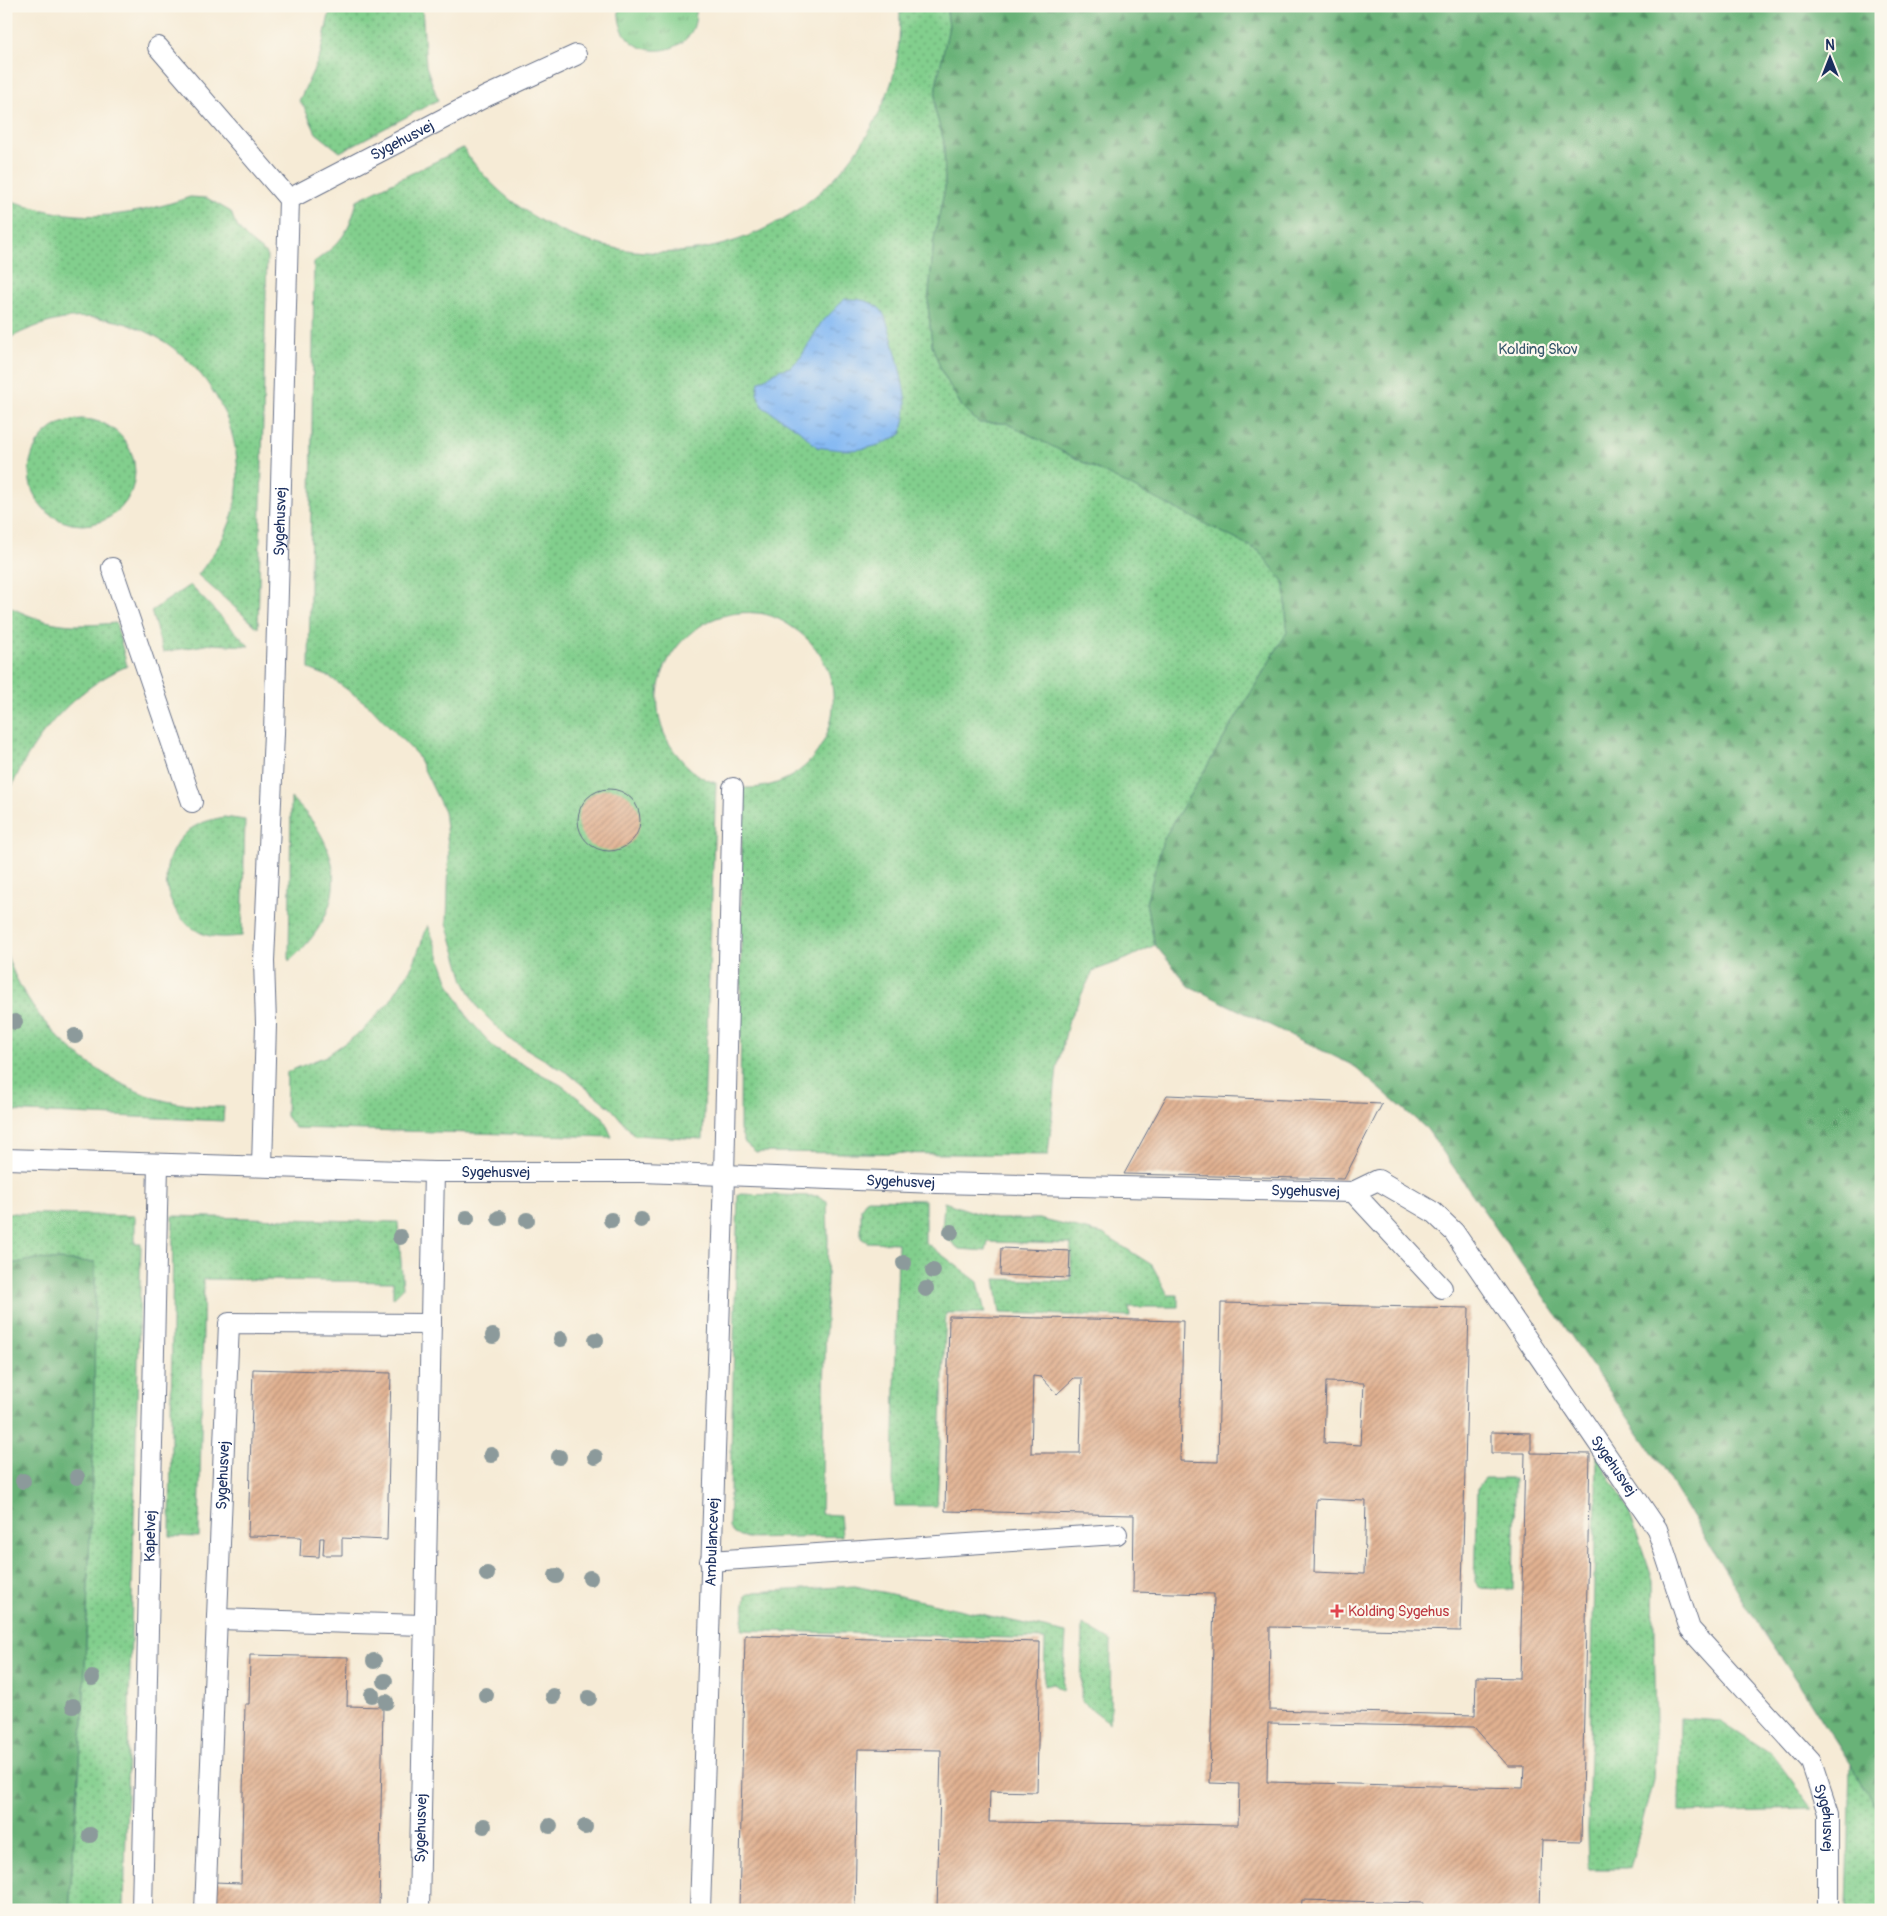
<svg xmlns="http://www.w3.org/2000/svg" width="1887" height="1916" font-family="Pangolin,sans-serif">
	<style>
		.grass { fill: url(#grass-dots); stroke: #4e7f76 }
		.forest { fill: url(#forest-firs); stroke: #42706b }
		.park { fill: url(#park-tufts); stroke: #4e7f76 }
		.water { fill: url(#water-ripples); stroke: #5074a8 }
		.building { fill: url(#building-hatch); fill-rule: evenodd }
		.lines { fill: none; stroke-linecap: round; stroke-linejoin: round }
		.service-casing { stroke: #687188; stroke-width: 22 }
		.service { stroke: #fff; stroke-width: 20 }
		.tree { fill: #8c9a9b }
		.health-dot { fill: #e0444e; stroke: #fbf7ec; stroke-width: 2 }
		.labels { text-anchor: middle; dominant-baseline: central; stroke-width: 4.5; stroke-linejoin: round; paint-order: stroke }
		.street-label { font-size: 15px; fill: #1b2f5e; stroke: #fbf7ec }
		.park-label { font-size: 15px; fill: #35576a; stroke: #fbf7ec }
		.health-label { font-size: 15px; fill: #be3a42; stroke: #fbf7ec; text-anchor: start }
	</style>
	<defs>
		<pattern id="grass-dots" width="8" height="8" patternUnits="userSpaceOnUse" patternTransform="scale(1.25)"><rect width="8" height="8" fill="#82cf8d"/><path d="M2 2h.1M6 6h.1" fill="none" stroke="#6aa876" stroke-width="1.8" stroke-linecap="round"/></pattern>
		<pattern id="forest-firs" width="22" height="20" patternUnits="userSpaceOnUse" patternTransform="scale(1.25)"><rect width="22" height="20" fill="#69b278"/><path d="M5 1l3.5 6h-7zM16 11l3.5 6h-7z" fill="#569166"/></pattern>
		<pattern id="park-tufts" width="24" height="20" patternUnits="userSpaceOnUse" patternTransform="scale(1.25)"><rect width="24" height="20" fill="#82cf8d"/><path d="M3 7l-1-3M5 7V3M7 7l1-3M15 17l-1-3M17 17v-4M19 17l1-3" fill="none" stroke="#6aa876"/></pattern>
		<pattern id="water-ripples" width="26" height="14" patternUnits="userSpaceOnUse" patternTransform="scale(1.25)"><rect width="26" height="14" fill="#85b9f3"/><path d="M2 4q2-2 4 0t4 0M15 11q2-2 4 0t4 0" fill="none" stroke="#6c97c8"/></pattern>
		<pattern id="building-hatch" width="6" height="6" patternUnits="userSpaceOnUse" patternTransform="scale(1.25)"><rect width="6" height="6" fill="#e1b190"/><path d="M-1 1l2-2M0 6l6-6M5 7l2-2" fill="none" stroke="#b69079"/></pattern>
	</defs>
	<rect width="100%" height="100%" fill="#fbf7ec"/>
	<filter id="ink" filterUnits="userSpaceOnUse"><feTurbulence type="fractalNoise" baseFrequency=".02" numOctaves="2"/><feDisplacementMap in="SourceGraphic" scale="10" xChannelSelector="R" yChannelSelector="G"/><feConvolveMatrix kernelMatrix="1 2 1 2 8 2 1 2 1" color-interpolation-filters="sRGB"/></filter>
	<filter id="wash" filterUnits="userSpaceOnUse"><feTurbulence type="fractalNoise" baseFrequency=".0096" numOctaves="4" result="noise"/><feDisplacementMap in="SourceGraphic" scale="20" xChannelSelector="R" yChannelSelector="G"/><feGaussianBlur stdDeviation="1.12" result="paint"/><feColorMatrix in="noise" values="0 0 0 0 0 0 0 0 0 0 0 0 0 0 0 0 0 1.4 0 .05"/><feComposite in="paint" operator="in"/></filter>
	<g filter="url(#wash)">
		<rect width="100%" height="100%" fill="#f6ebd6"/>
		<path class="grass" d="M331,6H422L426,66L438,100L340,152L316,133L304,107L299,101L320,56Z
			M900,6H946L949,26L936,86L935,110L944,142L945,188L934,239L928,305L932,345L941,370L962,407L979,423H1006L1259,551L1285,584L1287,632L1163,840L1146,903L1155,945L1126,959L1093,971L1069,1020L1057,1068L1048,1155L756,1152L745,1143L740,1130L742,788C832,792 868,676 792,627C782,620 770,614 757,613C679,605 626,696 679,757C689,769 701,779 716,783L703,1139L634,1135L612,1109L569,1074L508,1038L478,1008L464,981L447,923L449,854L444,811L417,755L371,707L330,677L309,669L314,262C341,243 350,232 357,200L463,148C488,187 528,218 570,235C700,286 839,222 888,92C899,65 900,35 900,6Z
			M190,197L207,198L231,212C237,232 250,242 267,254L258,628L198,575C212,556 227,536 233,513C259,413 175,308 70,318C48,321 26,329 6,340V199C74,223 122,220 190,197Z
			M29 472a53 53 0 1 1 106 0a53 53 0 1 1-106 0Z
			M190,585L249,646L211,644L163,652L151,611Z
			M6,605C49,627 70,627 116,623L127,666C69,691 27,744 6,801Z
			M291,798C348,850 348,911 289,961Z
			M224,817L245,820L242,936C229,937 214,939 201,933C162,913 154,863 186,833C196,823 210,820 224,817Z
			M428,925L449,983L468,1018L495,1049L561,1085L603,1117L612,1137L295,1128L286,1116L287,1072L326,1056L361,1032L390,1001L413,965Z
			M6,952C26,1018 85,1072 149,1096C172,1104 199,1107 224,1107L223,1121L6,1111Z
			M738,1194L818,1196L827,1201L828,1240L821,1514L840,1515L842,1536L747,1538L734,1534L729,1528Z
			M867,1199L925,1200V1242L978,1282L985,1313H946L937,1506H895L893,1480L898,1243L867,1242L861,1238V1208Z
			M944,1202L995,1219H1039L1103,1234L1152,1265L1168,1295H1178V1307H1129L1130,1317L1000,1313L995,1279L1071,1281V1244L988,1242L986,1251L959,1249L942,1234Z
			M6,1213L135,1216V1244H141L124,1910H69L83,1721L94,1424L95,1262L36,1259L6,1265Z
			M173,1216L398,1222L403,1288L393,1298V1282L204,1279L199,1537L170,1536Z
			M1597,1455L1629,1511L1653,1580L1656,1725L1653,1780L1630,1869H1589L1588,1831Z
			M1485,1479H1515L1513,1590L1481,1588L1475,1582L1478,1487Z
			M855,1586L1066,1633L1063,1691L1053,1684L1044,1686L1045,1639L742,1630L746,1595L755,1592Z
			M1082,1624L1111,1641L1110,1723L1081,1701Z
			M1680,1718L1721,1721L1772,1754L1813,1809L1679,1812Z
			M1851,1764L1881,1813V1910H1847Z"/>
		<path class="forest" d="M946,6H1881V1813L1808,1698L1754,1618L1661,1465L1427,1129L1352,1065L1189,986L1155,945L1146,903L1163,840L1287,632L1285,584L1259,551L1006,423H979L962,407L941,370L932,345L928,305L934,239L945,188L944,142L935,110L936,86L949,26Z
			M36,1259L95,1262L94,1424L83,1721L69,1910H6V1265Z"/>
		<path class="park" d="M619,6H695C705,62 613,68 619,6Z"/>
		<path class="water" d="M845,299C859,299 871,300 881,310C889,318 905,389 906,403C906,414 904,424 901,434C871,452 851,452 817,447L799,430L763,407L757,393L759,382L779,370L791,367L801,357L821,323Z"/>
		<g id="blocks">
			<path class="building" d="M578 820a31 31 0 1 1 62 0a31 31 0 1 1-62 0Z
				M1167,1095L1382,1104L1344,1179L1124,1174Z
				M1001,1248L1070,1251L1069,1278L1000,1275Z
				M1221,1303L1469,1308L1461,1631L1270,1627L1269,1710L1475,1715L1476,1677L1520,1678L1525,1453H1491V1432L1531,1433V1453L1590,1454L1581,1841L1542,1840L1540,1910H1423V1903L1302,1900L1301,1910H937L941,1750L858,1749L855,1910H739L745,1635L1040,1642L1037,1792L990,1791L989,1822L1238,1825L1239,1784L1210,1783L1214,1594L1133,1592L1134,1515L945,1511L949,1316L1183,1321L1180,1461L1218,1462ZM1033,1376L1041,1377L1057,1394L1074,1378H1082L1080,1453H1031ZM1326,1382L1364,1383L1361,1445L1324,1443ZM1316,1499L1366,1501L1364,1574L1314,1572ZM1268,1723L1474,1727L1508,1766H1524L1523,1788L1267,1782Z
				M253,1369L391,1373L387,1540L342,1538V1555H323L324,1538H320L319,1557L300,1556L301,1537L248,1536Z
				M250,1655L348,1657L347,1706L383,1707L379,1910H213L214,1882L241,1883L245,1704H249Z"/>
		</g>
	</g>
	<g filter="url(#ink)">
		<use href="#blocks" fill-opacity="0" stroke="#687188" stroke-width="1"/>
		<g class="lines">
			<defs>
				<g id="service">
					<path d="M158,47L289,199"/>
					<path d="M112,568L192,802"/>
					<path id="s1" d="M6,1159L434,1172H642L937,1183L1353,1192L1378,1180L1433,1212L1454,1232L1657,1529L1690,1629L1811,1762L1828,1813V1910"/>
					<path id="s2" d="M262,1166L266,1024L264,961L274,733L289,199L487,96L576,55"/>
					<path d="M1353,1192L1442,1288"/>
					<path d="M710,1561L1117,1534"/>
					<path d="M217,1619L424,1625"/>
					<path id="s3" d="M142,1910L158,1164"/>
					<path id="s4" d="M205,1910L229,1323L431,1324"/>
					<path id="s5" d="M419,1910L434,1172"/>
					<path id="s6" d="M700,1910L724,1176L733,788"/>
				</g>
			</defs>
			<use href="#service" class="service-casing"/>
			<use href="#service" class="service"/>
		</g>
		<g class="tree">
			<circle cx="15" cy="1022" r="8"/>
			<circle cx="75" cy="1036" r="8"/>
			<circle cx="467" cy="1218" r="8"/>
			<circle cx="499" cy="1218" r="8"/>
			<circle cx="527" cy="1220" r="8"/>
			<circle cx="611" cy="1220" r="8"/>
			<circle cx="641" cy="1220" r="8"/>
			<circle cx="951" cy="1232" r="8"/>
			<circle cx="400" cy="1237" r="8"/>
			<circle cx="904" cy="1263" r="8"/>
			<circle cx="933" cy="1271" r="8"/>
			<circle cx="926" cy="1289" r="8"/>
			<circle cx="493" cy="1336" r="8"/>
			<circle cx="561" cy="1339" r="8"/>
			<circle cx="596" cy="1340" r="8"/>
			<circle cx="491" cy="1455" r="8"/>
			<circle cx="559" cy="1457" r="8"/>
			<circle cx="595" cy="1457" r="8"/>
			<circle cx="77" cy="1477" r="8"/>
			<circle cx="23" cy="1481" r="8"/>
			<circle cx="487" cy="1574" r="8"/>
			<circle cx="556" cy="1576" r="8"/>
			<circle cx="590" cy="1578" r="8"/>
			<circle cx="374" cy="1661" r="8"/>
			<circle cx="92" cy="1678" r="8"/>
			<circle cx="385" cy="1681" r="8"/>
			<circle cx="372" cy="1695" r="8"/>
			<circle cx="486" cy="1695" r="8"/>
			<circle cx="553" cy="1696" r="8"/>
			<circle cx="589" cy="1698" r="8"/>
			<circle cx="386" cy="1702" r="8"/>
			<circle cx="73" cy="1706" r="8"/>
			<circle cx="484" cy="1826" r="8"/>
			<circle cx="550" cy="1826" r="8"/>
			<circle cx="585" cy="1827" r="8"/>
			<circle cx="90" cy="1835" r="8"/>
		</g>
	</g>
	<path class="health-dot" d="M1334.5 1603.5h5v5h5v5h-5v5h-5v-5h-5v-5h5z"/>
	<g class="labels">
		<g class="street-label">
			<text stroke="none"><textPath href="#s2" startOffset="1095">Sygehusvej</textPath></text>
			<text stroke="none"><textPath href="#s2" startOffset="645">Sygehusvej</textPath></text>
			<text stroke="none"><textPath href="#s1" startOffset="490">Sygehusvej</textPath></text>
			<text stroke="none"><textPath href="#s1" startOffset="895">Sygehusvej</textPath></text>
			<text stroke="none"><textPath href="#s1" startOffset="1300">Sygehusvej</textPath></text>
			<text stroke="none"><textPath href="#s1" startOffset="1751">Sygehusvej</textPath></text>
			<text stroke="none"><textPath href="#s4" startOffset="435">Sygehusvej</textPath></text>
			<text stroke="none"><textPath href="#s3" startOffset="374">Kapelvej</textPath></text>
			<text stroke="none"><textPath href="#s6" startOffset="368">Ambulancevej</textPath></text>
			<text stroke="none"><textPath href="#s1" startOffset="2171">Sygehusvej</textPath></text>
			<text stroke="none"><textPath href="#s5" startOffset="82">Sygehusvej</textPath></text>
		</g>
		<g class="park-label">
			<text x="1538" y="349">Kolding Skov</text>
		</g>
		<g class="health-label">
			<text x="1348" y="1611">Kolding Sygehus</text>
		</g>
	</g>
	<rect width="1887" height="1916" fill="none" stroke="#fbf7ec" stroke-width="25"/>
	<g transform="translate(1830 58)" stroke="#fbf7ec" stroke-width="4" paint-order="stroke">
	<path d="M0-4L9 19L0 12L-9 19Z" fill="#1b2f5e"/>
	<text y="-8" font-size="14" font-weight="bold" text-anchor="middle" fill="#1b2f5e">N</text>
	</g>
</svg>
